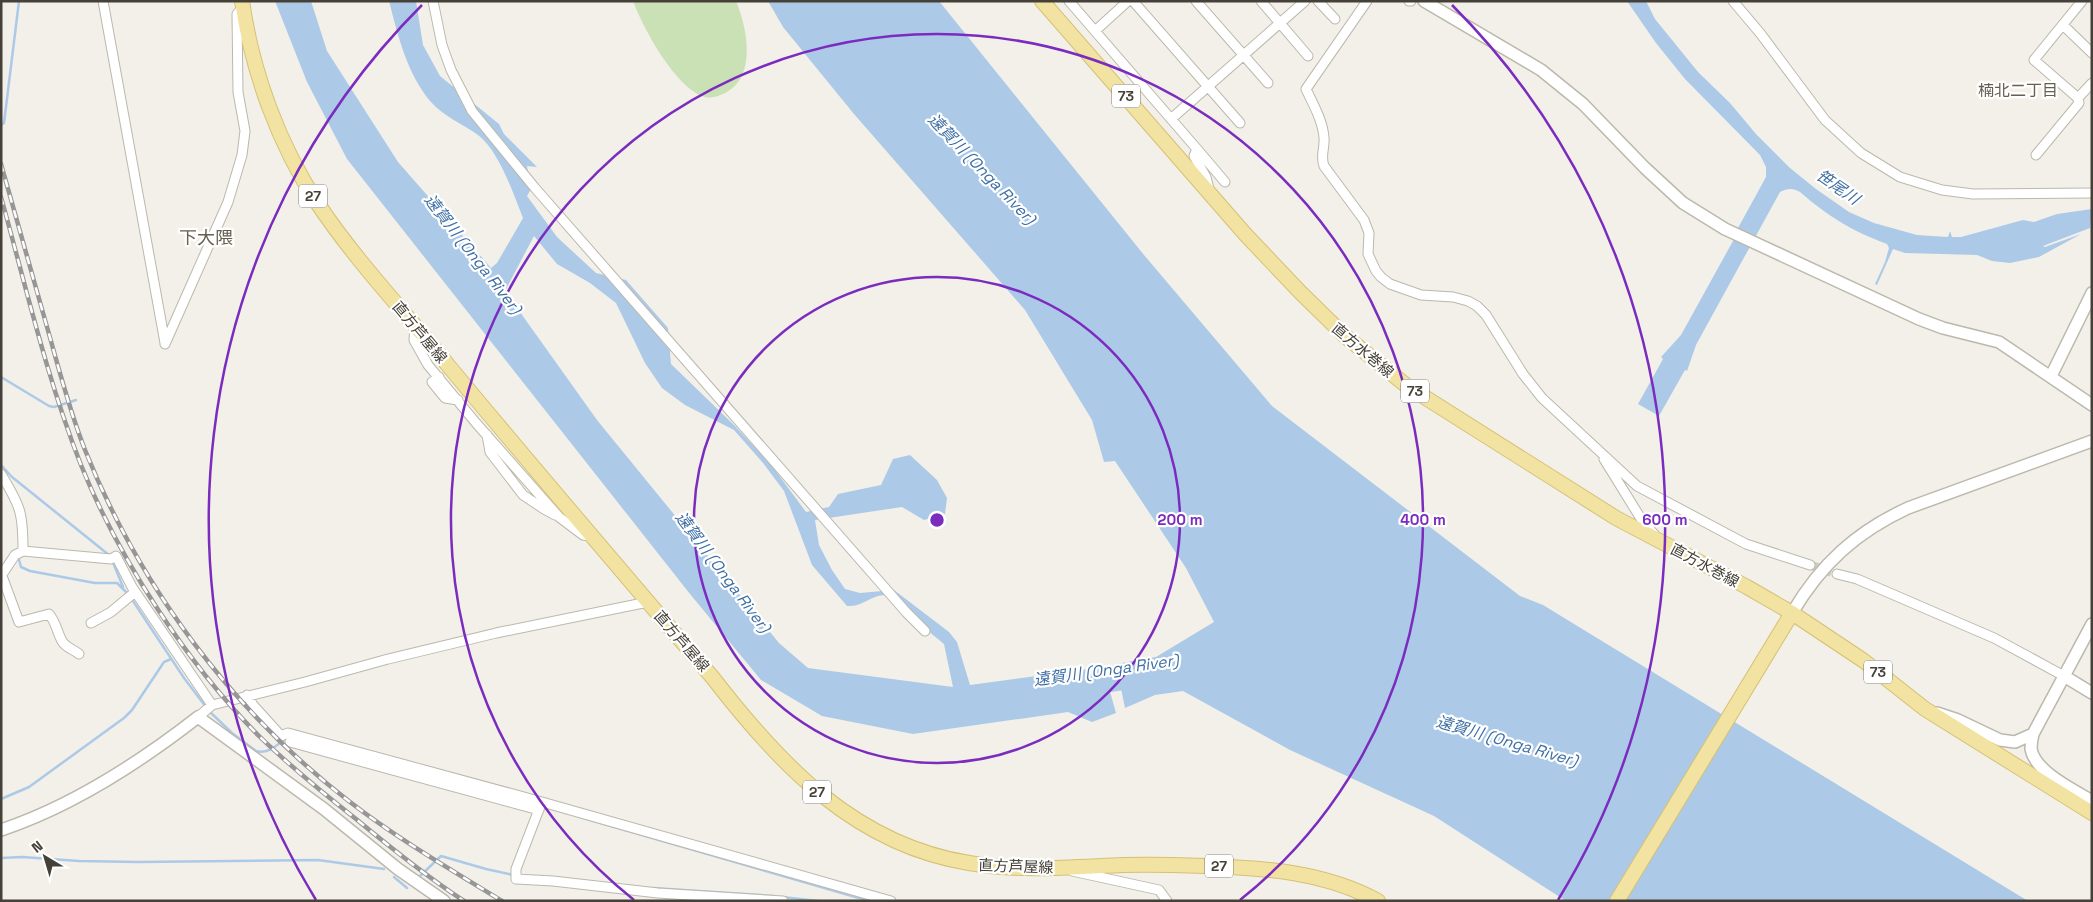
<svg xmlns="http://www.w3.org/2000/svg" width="2093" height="902" font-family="'Space Grotesk','Noto Sans JP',sans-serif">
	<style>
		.green { fill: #cae1b6 }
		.water { fill: #accae7; fill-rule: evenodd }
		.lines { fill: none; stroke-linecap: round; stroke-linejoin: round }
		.stream { stroke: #accae7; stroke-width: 2.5 }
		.river { stroke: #accae7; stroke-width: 15 }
		.minor-tunnel { stroke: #cfcdc6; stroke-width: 9; stroke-dasharray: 9 4.5; stroke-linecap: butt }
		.minor-casing { stroke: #bcb8ac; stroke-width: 11 }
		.tertiary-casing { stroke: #bcb8ac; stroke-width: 14 }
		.primary-casing { stroke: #d5c174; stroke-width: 16 }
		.minor { stroke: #fff; stroke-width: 9 }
		.tertiary { stroke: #fff; stroke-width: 11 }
		.primary { stroke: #f2e3a2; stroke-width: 14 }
		.rail-casing { stroke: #969696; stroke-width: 4.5 }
		.rail { stroke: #fff; stroke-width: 2.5; stroke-dasharray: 8; stroke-linecap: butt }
		.ring { fill: none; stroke: #7b2cbf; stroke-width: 2.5 }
		.labels { text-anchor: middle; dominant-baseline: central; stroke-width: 4.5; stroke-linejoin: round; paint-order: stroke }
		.shield { fill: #fff; stroke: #7d7a74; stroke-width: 1 }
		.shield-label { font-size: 14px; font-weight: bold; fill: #454138 }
		.street-label { font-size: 15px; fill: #454138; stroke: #fff }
		.neighbourhood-label { font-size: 16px; fill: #666050; stroke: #fff }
		.water-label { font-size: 16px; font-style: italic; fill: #3e6fa4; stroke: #fff }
		.quarter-label { font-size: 18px; fill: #666050; stroke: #fff }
		.centre { fill: #7b2cbf; stroke: #fff; stroke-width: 2.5 }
		.ring-label { font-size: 15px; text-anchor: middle; font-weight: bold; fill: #7b2cbf; stroke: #fff; stroke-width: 4.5; stroke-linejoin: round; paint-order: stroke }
	</style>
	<rect width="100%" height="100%" fill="#f2f0e9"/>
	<path class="green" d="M633,1H736C747,27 757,75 727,92C721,95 712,99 705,97C676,89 643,28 633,1Z"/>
	<path class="water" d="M275,1H311L327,51L398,162L491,268L497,263L523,218C513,193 499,151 478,135C463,124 443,116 431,102C407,74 398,36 389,1H416L423,45L440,76L499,124L504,134L537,167L527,166L531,189L527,196L557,237L596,273L626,280L668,328L671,364L734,425L772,466L806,512L829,507L838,494L881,485L893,459L910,455L937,480L947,498L945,514L924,520L902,507L815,520L819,545L832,570L845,589L860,593L894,590L949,632L957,642L970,685L1103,667L1116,713L1092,722L1068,712L913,734L822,716L761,680L690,594L347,159L307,82ZM534,236L557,264L590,283L616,303L645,363L662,388L685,405L734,430L763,463L784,491L812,565L847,606C863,607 869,596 884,595L944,644L953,687L808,668L779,643L597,420L505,291Z
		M768,1H939L1144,255L1272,406L1520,596L1543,605L2028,901H1566L1434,816L1290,750L1183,691L1155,695L1125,708L1116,664L1156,657L1214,622L1186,568L1115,461L1104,462L1092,420L1025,310L854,114L783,27Z
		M1627,1H1646L1655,19L1698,72L1730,103L1756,134L1790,168L1816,189L1849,212L1874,223L1917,235L1948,237L1950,231L1952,237H1961L2023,220L2034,222L2057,214L2092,209L2090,228L2043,246L2045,247L2081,234L2039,257L2010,263L1992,261L1977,255L1905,253L1893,249L1877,285L1875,284L1885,262L1889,248L1887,244C1852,231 1829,217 1800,192C1793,188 1788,188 1780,192L1696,345L1687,371L1685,370L1659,416L1638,404L1663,359L1661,357L1681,335L1733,241L1738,228L1766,177V167L1760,155L1685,79L1656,43Z"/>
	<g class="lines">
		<path class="stream" d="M1,125L4,123L19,1
			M1,377L49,406L54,407L76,400
			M1,465L12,477L109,555
			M18,556L21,567L30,571L95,583H117L128,594
			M112,560L123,587
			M131,598L184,678L206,707
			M209,711L232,733L256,751C268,754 276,746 285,739L290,740
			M1,799L29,787L124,718L132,710L164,662L171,659
			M580,817L869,901
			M1,858L22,857L79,861L138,862L318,860L384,869
			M420,876L441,856L486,869L513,875
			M394,877L407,888
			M653,888L774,896
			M782,897L818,901"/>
		<path class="river" d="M1088,688L1139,680"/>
		<path class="minor-tunnel" d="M1810,565L1837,574"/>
		<defs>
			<path id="minor" d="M103,1L165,343
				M433,1L442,45L451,70L472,111L535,188L906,612L925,631
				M1069,1L1197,149L1194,156L1206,177L1209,189
				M1133,1L1240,123
				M1196,1L1268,83
				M1261,1L1308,56
				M1318,1L1335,19
				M1367,1L1306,89C1313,104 1323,121 1324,138C1325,148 1320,156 1324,166L1364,220L1369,233L1368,254L1376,271L1381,277L1390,284L1421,295L1453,297L1468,301L1477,306L1486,315L1523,374L1542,398L1637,486L1746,544L1810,565
				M1409,1H1411
				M1733,1L1760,33L1825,120L1861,153L1900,177L1942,190L1973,194L2092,193
				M2082,1L2034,60L2078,98L2092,83
				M2063,25L2092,53
				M1095,31L1128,1
				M1171,119L1305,1
				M1197,149L1225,182
				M2036,155L2079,103L2078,98
				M415,326L414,340L428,365L476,423L559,517L583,535L589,536
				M165,344L228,202L242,155L245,131L238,92L237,14L243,7
				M439,377L432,382L445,398L458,400
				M487,435L490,452L523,495L544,509L555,515
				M1604,459L1643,522L1654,534
				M1,474C21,507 23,513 23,551L15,555L1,576
				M23,551L111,559L116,556L132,587L212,705
				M1837,574L1857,579L1994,638L2064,676
				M2,576L19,622L49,614C56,622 57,632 62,641C66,648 73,649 79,654
				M91,623L111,612L135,592
				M247,695L253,705L281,736L288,733L542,802L891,901
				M198,717L212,705L305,682L388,659L496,633L648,602
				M290,742L539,810
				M541,804L516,869V879L553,881L658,893L783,901
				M1072,871L1159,890L1167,901"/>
			<path id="tertiary" d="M1424,1L1541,70L1583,104L1645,168L1683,203L1725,229L1919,319L1943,328L1999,342L2092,405
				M2051,376L2092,293
				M1792,613C1821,564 1856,532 1908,508L2092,441
				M2092,624L2033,734C2032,738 2031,745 2031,749C2035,772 2074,790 2092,801
				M2064,676L2092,693
				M1937,713L1958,720L2000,740L2015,742L2033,734
				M1,830C73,806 139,763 198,717L324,809L398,869L444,901"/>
			<path id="primary" d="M242,1C252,72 279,145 318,204C356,261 404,311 447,364C535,470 624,574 713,678C780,765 856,845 969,863C1019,872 1073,867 1123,865C1151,864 1179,865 1206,866C1266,868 1325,872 1378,901
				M1042,1L1245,234L1300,292L1345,336L1407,386L1616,518L1747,587L1792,613L1864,661L1925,709L2092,813
				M1617,901L1792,613"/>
		</defs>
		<use href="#minor" class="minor-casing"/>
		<use href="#tertiary" class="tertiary-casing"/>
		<use href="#primary" class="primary-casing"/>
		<use href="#minor" class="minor"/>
		<use href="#tertiary" class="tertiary"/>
		<use href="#primary" class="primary"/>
		<defs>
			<path id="rail" d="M1,164C17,221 33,278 49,334C60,373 70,412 85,450C140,587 233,712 350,802C398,839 450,869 502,901
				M1,197C26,287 47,379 81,465C119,559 188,665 260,737C290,766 323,793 356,819C391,848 426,876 464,901"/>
		</defs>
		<use href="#rail" class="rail-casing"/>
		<use href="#rail" class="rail"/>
	</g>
	<g class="ring">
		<circle cx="937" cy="520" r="243"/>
		<path d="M634 900A486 486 0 1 1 1240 900"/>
		<path d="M316 900A728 728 0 0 1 422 5M1452 5A728 728 0 0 1 1558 900"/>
	</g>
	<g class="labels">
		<g class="shield">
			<rect x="1112" y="84.5" width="28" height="23" rx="4"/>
			<rect x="299" y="184.5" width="28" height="23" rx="4"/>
			<rect x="1401" y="379.5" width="28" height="23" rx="4"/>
			<rect x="1864" y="660.5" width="28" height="23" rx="4"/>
			<rect x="803" y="780.5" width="28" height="23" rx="4"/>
			<rect x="1205" y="854.5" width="28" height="23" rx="4"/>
		</g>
		<g class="shield-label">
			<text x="1126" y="96">73</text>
			<text x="313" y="196">27</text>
			<text x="1415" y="391">73</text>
			<text x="1878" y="672">73</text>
			<text x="817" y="792">27</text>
			<text x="1219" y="866">27</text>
		</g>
		<g class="street-label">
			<text transform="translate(420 332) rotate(50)">直方芦屋線</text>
			<text transform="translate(1363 350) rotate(40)">直方水巻線</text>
			<text transform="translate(1705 565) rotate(28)">直方水巻線</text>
			<text transform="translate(682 641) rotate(49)">直方芦屋線</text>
			<text transform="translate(1016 866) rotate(2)">直方芦屋線</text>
		</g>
		<g class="neighbourhood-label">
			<text x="2018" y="90">楠北二丁目</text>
		</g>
		<g class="water-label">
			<text transform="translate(982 169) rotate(46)">遠賀川 (Onga River)</text>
			<text transform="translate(1838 187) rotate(35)">笹尾川</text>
			<text transform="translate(473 254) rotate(52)">遠賀川 (Onga River)</text>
			<text transform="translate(723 572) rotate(53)">遠賀川 (Onga River)</text>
			<text transform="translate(1106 670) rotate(-8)">遠賀川 (Onga River)</text>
			<text transform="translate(1507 741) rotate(16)">遠賀川 (Onga River)</text>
		</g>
		<g class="quarter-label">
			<text x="206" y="237">下大隈</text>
		</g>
	</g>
	<circle cx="937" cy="520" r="8" class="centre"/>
	<g class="ring-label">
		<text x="1180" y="525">200 m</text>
		<text x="1423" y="525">400 m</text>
		<text x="1665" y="525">600 m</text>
	</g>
	<rect width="2093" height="902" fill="none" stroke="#454138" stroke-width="5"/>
	<g transform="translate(45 857) rotate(322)" stroke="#ffffff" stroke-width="4" paint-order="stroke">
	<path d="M0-4L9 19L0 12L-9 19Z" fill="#454138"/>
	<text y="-8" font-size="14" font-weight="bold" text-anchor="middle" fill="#454138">N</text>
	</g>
</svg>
